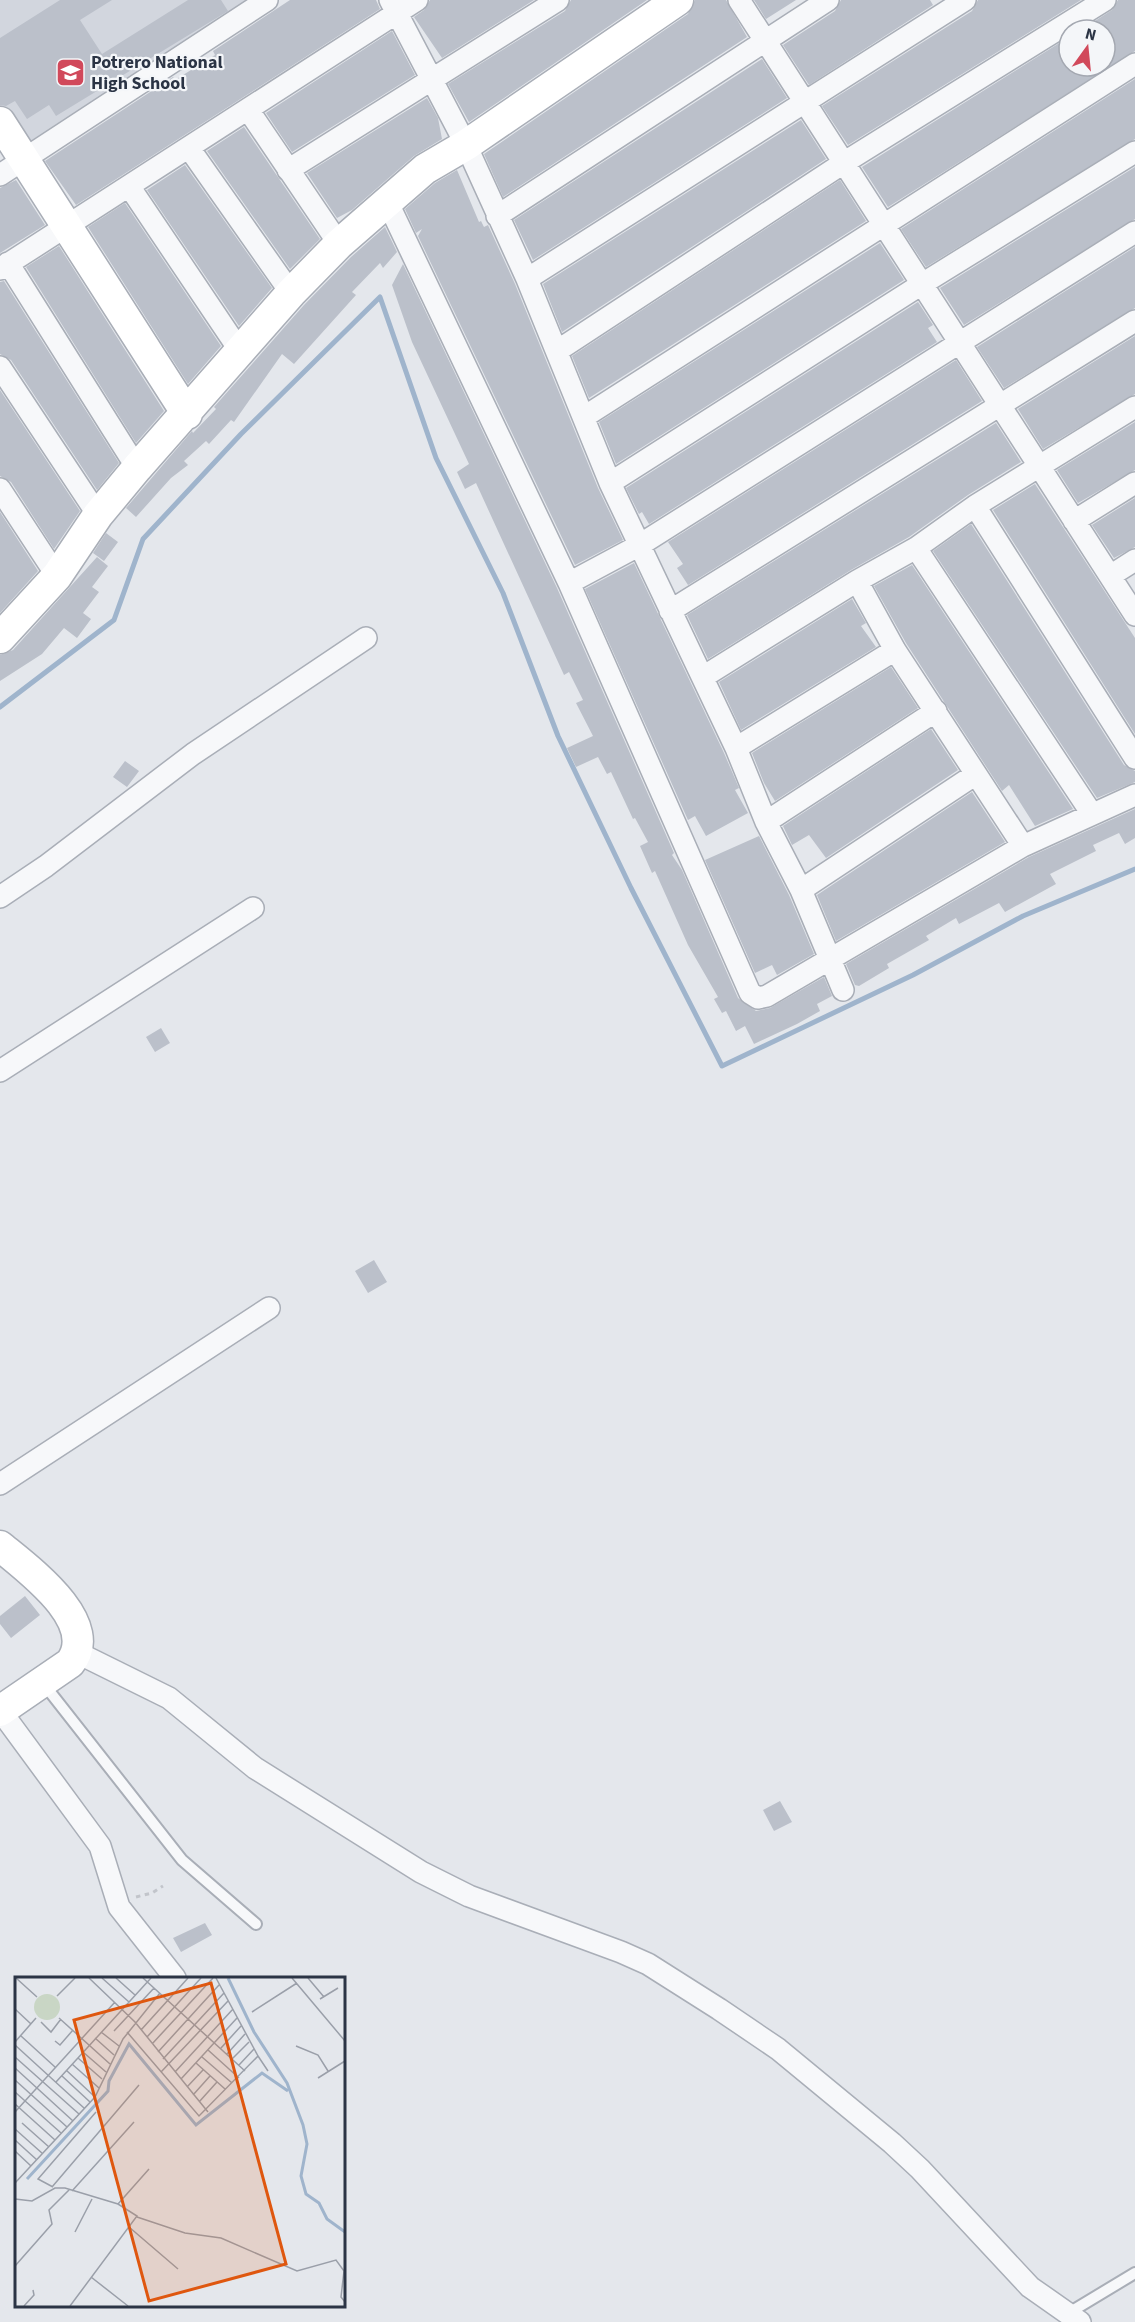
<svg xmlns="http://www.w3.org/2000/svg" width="1135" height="2322" font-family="'Source Sans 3',sans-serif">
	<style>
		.built { fill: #d2d6de }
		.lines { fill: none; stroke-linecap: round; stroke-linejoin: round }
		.stream { stroke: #9fb4cc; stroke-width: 5 }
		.building { fill: #bbc0ca }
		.lane-casing { stroke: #a9aeb7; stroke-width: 14 }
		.street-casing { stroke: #a9aeb7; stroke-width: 24 }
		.secondary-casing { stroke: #a9aeb7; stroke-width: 33 }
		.path { stroke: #c2c5cb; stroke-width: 3; stroke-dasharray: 4.5 4.5; stroke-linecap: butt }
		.lane { stroke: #f7f8fa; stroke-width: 10 }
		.street { stroke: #f7f8fa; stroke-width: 21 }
		.secondary { stroke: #fff; stroke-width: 30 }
		.labels { text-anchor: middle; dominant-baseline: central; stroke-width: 4.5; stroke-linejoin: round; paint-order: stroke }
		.poi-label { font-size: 18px; font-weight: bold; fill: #2b3445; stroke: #f4f6f9; text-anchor: start }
		.inset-river { fill: none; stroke: #9fb4cc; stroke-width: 3 }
		.inset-road { fill: none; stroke: #9a9fa9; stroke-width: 1.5 }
		.view { fill: #df570f; fill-opacity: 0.15; stroke: #df570f; stroke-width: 3 }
		.inset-edge { fill: none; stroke: #2b3445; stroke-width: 3 }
	</style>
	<rect width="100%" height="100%" fill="#e4e7ec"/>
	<path class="built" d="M0,0H250L23,149L0,113Z"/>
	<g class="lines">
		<path class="stream" d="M0,707L114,620L143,539L241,434L380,297L436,458L503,593L558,736L631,888L722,1066L913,975L1023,916L1135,869"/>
	</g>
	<path class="building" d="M60,0H112L80,20L102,54L188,0H221L228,11L56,116L49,105L27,119L15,101L6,106L0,105V38Z
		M290,0H376L380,9L76,205L45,161L173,77L175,80L215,55L213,51Z
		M430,0H534L442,58L414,17L424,10Z
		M571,0H647L469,122L448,84L565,11Z
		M695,0H726L747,37L503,197L484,154L688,14Z
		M754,0H796L766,19Z
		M841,0H930L933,5L809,85L783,45L835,11Z
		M978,0H1081L848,145L822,106L972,11Z
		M1118,0H1135V51L888,207L862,167L1069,37V66H1105V30H1081L1112,10Z
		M392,31L415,75L292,152L266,113Z
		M762,59L787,98L533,260L514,220Z
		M1135,79V139L926,267L901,229Z
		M427,98L438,118L442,139L414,156L352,210L337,218L307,173Z
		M801,120L826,159L562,332L543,284Z
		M244,127L320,239L290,269L207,151Z
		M185,165L272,288L239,326L147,190Z
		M1135,167V219L964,325L940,288Z
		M457,170L479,222L481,221L484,227L488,225L515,284L598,488L623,540L575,565L418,236L422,229L416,233L405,209L435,183Z
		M16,180L45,225L0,253V188Z
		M840,180L866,221L589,398L572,356Z
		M125,203L221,346L188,384L88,227Z
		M385,227L397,252L383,268L380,263L352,292L356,295L294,364L282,354L234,422L231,420L209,444L206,441L184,461L188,465L171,478L136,517L126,508L192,431L193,433L216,409L214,407L304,305L351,257Z
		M880,243L904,280L616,464L599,422Z
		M59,246L164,411L136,443L26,267Z
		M1135,247V308L1004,388L977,347Z
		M403,264L557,588L674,853L672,855L682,870L738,998L756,1011L770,1008L824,977L832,996L817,1004L820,1011L797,1024L754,1044L745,1026L736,1031L726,1011L722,1013L714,999L718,997L688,945L655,871L652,873L640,846L648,842L635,818L633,819L611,772L607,774L598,757L576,767L567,748L593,736L576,703L583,700L569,672L564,675L476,483L465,489L457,472L469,464L412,342L392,285Z
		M4,281L119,463L97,490L11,360L0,354V282Z
		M918,302L933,325L928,328L937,342L649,524L642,512L639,514L626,488Z
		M1135,336V394L1043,449L1018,409Z
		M956,360L982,401L688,585L677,568L683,564L668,542Z
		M0,390L80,511L54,549L11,482L0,476Z
		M1135,422V470L1078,503L1057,470Z
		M996,423L1021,462L968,495L909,537L851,570L708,659L687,615Z
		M1035,484L1135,638V734L993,510Z
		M1135,498V547L1114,558L1092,525Z
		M0,512L38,571L0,613Z
		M971,524L1124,765L1135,771V782L1097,798L933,551Z
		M106,533L118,542L104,561L93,553Z
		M97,557L108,566L92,587L99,592L83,613L91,619L77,638L64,628L42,654L0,681V655L13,650Z
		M634,563L724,753L739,788L735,790L748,813L706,836L695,816L688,820L585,589Z
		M912,565L1073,809L1035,826L1009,785L1002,791L906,643L874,586Z
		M852,599L866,623L861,626L876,647L741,730L719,682Z
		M891,667L918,708L775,801L764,783L752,753Z
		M931,729L958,770L826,858L809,835L792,845L783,826Z
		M125,761L139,771L127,787L113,777Z
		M972,792L1005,842L836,941L817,895Z
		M1135,809V838L1125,844L1119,833L1093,845L1096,851L1050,874L1056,884L1005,912L999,903L959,924L956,918L926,936L929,940L887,964L889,968L859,986L855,985L846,964L1029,857Z
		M759,836L789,895L814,954L777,975L772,965L755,973L705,860Z
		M161,1028L170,1043L155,1052L146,1037Z
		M374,1260L387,1282L368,1293L355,1271Z
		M25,1596L40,1615L11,1638L0,1624V1616Z
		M780,1801L792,1822L774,1831L763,1810Z
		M205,1923L212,1935L181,1952L173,1938Z"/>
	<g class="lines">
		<defs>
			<path id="lane" d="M43,1683L182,1860L256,1924
				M1067,2314L1135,2273"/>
			<path id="street" d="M390,0L466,145L527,279L610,483L736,748L766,822L801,890L843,990
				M739,0L1135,615
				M249,111L339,244
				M189,148L291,293
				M288,170L558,0
				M0,175L267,0
				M129,186L240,351
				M387,201L569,583L750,993L758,998L767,996L1023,846L1135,795
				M497,216L828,0
				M8,263L137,468
				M0,269L417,0
				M527,279L965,0
				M557,351L845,162L1105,0
				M0,367L98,515
				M584,417L1135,64
				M610,483L922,284L1135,152
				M0,489L57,576
				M975,506L1135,758
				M1074,521L1135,483
				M916,548L1092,814
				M1110,576L1135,560
				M857,581L895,650L1023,846
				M569,583L638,546L1135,232
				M670,611L1135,321
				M703,677L857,581L916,548L975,506L1135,407
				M736,748L895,650
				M766,822L936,711
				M801,890L976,774
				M0,897L46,866L193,754L366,638
				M0,1071L253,908
				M0,1484L269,1308
				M78,1653L169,1698L255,1768L421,1872L469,1896L621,1952L648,1964L719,2009L778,2049L892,2143L920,2169L1030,2287L1080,2322
				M0,1710L100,1846L119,1907L175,1978"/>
			<path id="secondary" d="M0,122L187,414
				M0,638L57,576L98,515L137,468L291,293L339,244L425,169L466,145L678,0
				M0,1546C28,1569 102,1623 70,1663L0,1711"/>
		</defs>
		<use href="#lane" class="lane-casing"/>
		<use href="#street" class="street-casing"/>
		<use href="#secondary" class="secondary-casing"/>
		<path class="path" d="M136,1897L152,1893L163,1886"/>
		<use href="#lane" class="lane"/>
		<use href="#street" class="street"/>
		<use href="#secondary" class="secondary"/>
	</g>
	<defs>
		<symbol id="school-square" viewBox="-11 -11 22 22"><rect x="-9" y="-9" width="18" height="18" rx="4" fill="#d1495b" stroke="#f4f6f9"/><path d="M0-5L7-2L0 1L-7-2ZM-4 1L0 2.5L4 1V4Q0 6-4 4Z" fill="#fff"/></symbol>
	</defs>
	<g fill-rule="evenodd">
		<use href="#school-square" x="54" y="56" width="33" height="33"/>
	</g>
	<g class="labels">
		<g class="poi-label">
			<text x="91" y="62">Potrero National<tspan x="91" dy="21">High School</tspan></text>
		</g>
	</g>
	<g transform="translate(15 1977)">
		<rect width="330" height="330" fill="#e4e7ec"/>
		<path d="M19 30a13 13 0 1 1 26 0a13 13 0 1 1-26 0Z" fill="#c9d6c5"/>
		<path class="inset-river" d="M213,1L239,55L272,106L288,148L292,167L286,199L291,217L304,226L312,242L330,255M12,202L93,114L94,104L114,67L181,148L247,96L273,114"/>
		<path class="inset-road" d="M1,1L22,20M74,1L120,45L193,135M87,1L114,25M101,1L120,18M128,1L230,94M277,1L330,64M293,1L309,20M42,19L60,1M305,22L323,11M0,32L16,47M237,35L282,6M44,41L95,87M26,45L36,55L46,42M126,53L173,1M99,54L139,11M86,55L104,69M112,55L184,139L243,79L201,1M6,59L40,90M132,60L186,1M80,61L99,78M40,64L45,68L58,53M0,65L21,41M137,67L198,1M0,68L69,131M281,69L303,78L313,94M206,71L226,49M193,73L224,101M68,75L91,95M143,75L204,8M212,77L230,57M243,79L253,94M0,80L64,137M187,80L217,106M63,81L87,102M148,82L209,16M217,82L234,65M181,86L210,112M57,87L84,111M224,88L239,72M0,91L58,144M51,93L80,120M146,95L213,24M160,95L218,32M47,99L75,125M303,101L330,84M166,102L222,41M0,103L52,150M41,105L136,1M172,110L188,93M0,115L46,156M178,118L195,99M184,125L202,105M0,127L40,163M0,135L100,25M7,146L34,170M0,152L28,177M0,163L22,183M0,174L16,189M0,206L80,120L108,62L145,16M37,210L124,108M38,210L23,202L81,135M57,214L119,145M0,222L17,224L40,211H50L103,227L122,239L55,329M103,227L134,192M122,240L170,256L206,261L282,294L321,283L329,294L326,320L330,325M114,250L163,292M60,255L77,222M0,289L37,247L34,233L54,213M76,300L113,329M9,329L19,318L18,313"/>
		<path class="view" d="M196,6L271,287L134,324L59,43Z"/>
		<rect width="330" height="330" class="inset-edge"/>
	</g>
	<g transform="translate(1087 48) rotate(15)"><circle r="28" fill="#f4f6f9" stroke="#a4a8b1" stroke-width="1.5"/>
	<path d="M0-4.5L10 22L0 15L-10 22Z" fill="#d1495b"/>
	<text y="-9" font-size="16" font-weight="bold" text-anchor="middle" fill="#2b3445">N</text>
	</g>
</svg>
